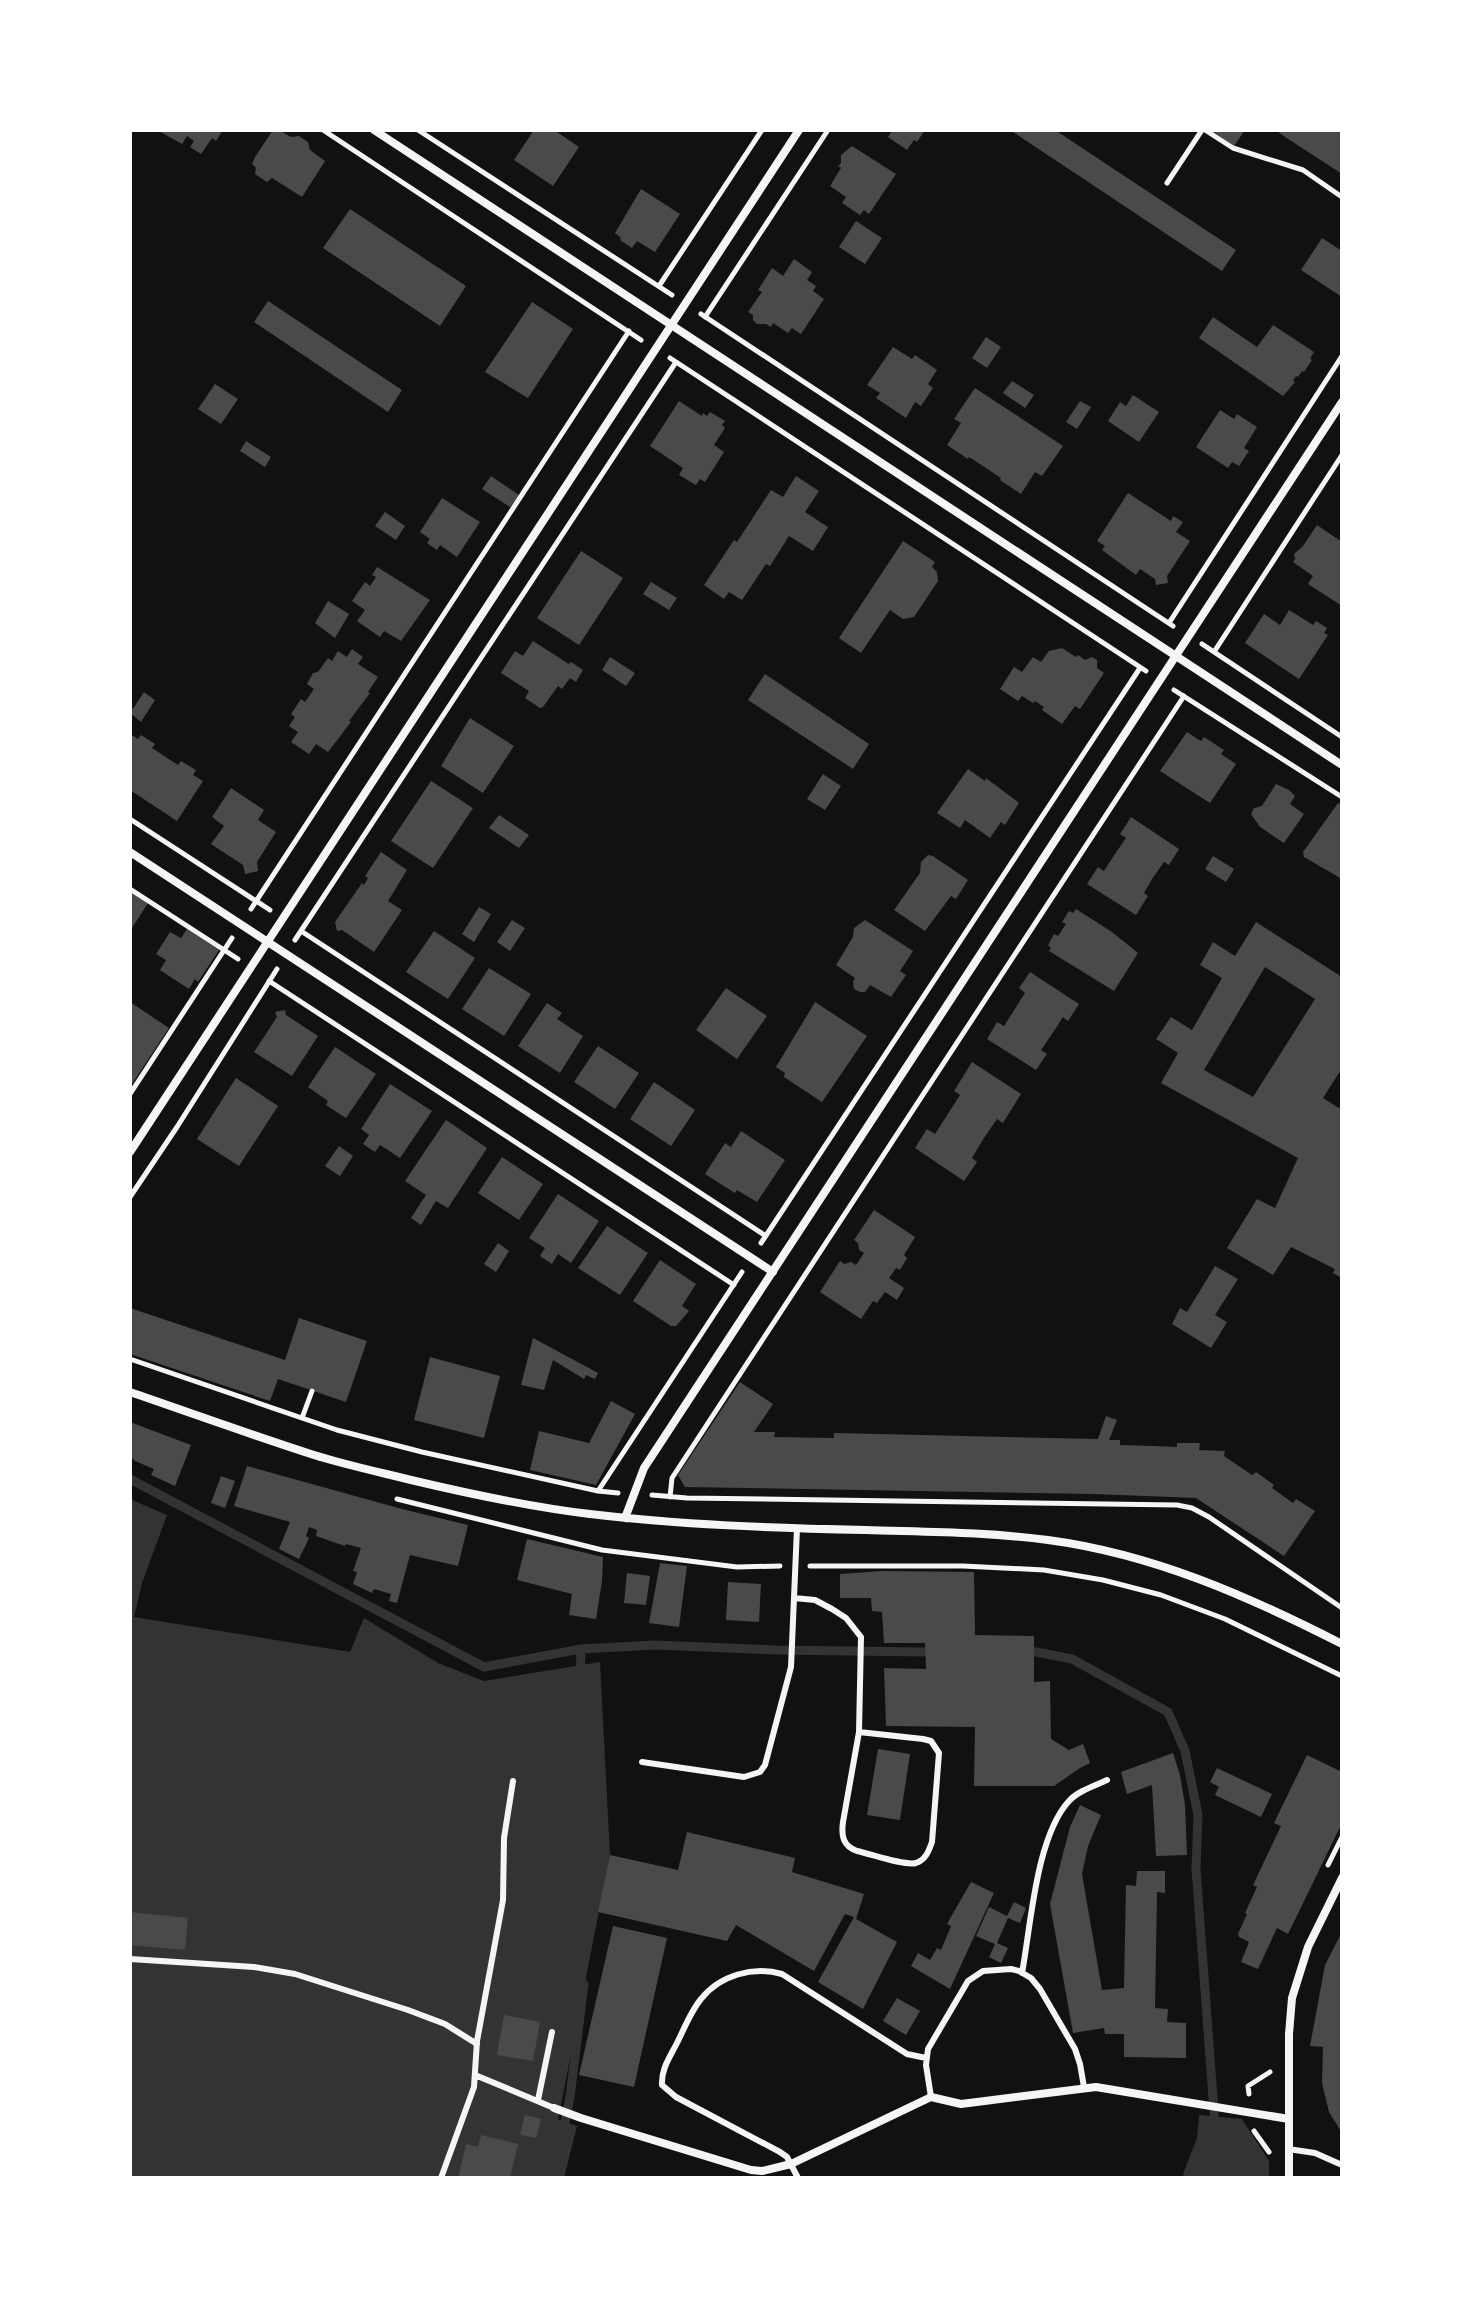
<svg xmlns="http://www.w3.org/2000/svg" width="1472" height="2308" font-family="Overpass,sans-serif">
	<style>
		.water { fill: #333 }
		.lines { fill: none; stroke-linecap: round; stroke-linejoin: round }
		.stream { stroke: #333; stroke-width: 9 }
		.building { fill: #4a4a4a; fill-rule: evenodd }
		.path { stroke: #f5f5f5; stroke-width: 5 }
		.service { stroke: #f5f5f5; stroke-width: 6 }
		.minor { stroke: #f5f5f5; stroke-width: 8 }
	</style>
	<rect width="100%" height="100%" fill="#111"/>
	<path class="water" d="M130,1499L167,1515L142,1583L134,1617L350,1652L364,1618L438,1663L484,1681L600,1662L610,1855L558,2120L577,2126L564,2178H130Z
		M1199,2115L1242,2119L1269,2161V2178H1185L1183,2174L1197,2138Z"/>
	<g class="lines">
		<path class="stream" d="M130,1479L484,1667L581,1649L655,1645L777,1650L923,1652
			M1036,1652L1072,1659L1168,1712L1185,1751L1198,1815L1196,1869L1215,2125
			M580,1678L581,1649
			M563,2132L570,2097L584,1984"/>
	</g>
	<path class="building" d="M157,130H223L216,141L212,138L201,154L190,147L194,141L187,136L182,144Z
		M273,130H279L291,137L299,136L308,142L310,150L325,161L302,197L272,178L267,182L255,174L256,168L252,164L255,157Z
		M534,130H554L579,147L553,186L514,160Z
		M893,130H925L917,142L914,140L907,150L888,137Z
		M1010,130H1055L1236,250L1222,271Z
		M1210,130H1245L1234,146Z
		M1281,130H1342V174L1279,133Z
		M852,146L896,174L869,214L864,210L860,215L842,203L846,197L830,186L841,168L838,166L841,163V155Z
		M641,189L680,214L655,252L637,241L632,248L620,240L621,238L615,233Z
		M350,209L466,286L440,326L323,248Z
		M856,221L882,238L865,264L839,247Z
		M1322,238L1342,251V297L1301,270Z
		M794,259L812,272L807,280L816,286L813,291L824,299L801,334L792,328L788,333L773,323L771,327L766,324H757L753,320V315L748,312L762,292L758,290L772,268L783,276Z
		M268,301L402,390L388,412L254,322Z
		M532,302L573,329L528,398L485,372Z
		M1213,317L1257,347L1273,325L1314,352L1310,359L1312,360L1304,372L1302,371L1298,377L1296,376L1293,381L1295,382L1283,396L1199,338Z
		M986,337L1001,347L987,368L972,358Z
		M893,347L912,359L915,355L937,370L928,384L933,388L921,406L915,402L906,418L876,398L880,393L867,385Z
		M1012,381L1034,395L1025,408L1003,393Z
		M215,384L238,399L221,424L198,409Z
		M975,388L1063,446L1042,476L1035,472L1021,494L1000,480L1001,478L986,468L969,457L968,459L947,445L961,423L954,419Z
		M1133,395L1159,412L1139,442L1108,421L1120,402L1126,406Z
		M679,401L702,416L703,413L707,416L710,412L725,421L722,425L725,428L714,445L724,452L705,482L700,479L696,485L679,475L683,468L650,446Z
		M1080,401L1091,407L1077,429L1066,422Z
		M1220,410L1234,419L1237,414L1257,427L1244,448L1249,451L1239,466L1232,462L1228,468L1196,447Z
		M246,441L271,457L265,467L240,451Z
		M491,476L519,495L510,507L482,489Z
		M796,476L819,491L805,512L828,527L813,551L789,536L770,566L766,564L742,600L729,592L724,599L704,585L734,540L737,542L771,490L783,497Z
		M1128,493L1171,521L1173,516L1183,522L1176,532L1190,541L1167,576L1168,583L1156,585L1155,579L1140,569L1136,575L1102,550L1105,546L1097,541Z
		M442,498L480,522L457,557L440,545L437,550L427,543L430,539L420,532Z
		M385,512L405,526L396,540L375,526Z
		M1317,525L1342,542V606L1308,584L1313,576L1293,562L1295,559L1294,554L1303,546Z
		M903,541L935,562L932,567L937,572L938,581L914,617L903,619L890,610L861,653L839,638Z
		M581,551L623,578L579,645L537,618Z
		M377,567L430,600L401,641L384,631L380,637L357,621L365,610L352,601L365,582L370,586L376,577L372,575Z
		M651,582L677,598L669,610L643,594Z
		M328,601L349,614L335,638L315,623Z
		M1289,610L1313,625L1316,621L1327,628L1324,633L1328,635L1299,679L1245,643L1264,614L1280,625Z
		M533,641L569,664L571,662L583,670L576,682L570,678L562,689L558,686L543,707L540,708L525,698L529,691L501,673L515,651L523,656Z
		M1062,648L1076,657L1078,655L1085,660L1092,657L1097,660V668L1104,673L1080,709L1075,706L1062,724L1042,710L1044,707L1035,701L1033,703L1022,696L1018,701L1000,689L1014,667L1022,672L1033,657L1041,662L1049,651Z
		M352,649L363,657L358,664L378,677L368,692L370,693L349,721L351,722L328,752L316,744L309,754L291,742L298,732L289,726L295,717L291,714L301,699L305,702L314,689L307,684L313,673L318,672L328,658L332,661L338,651L347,657Z
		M610,657L635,673L626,686L602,670Z
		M765,674L869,744L853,769L748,700Z
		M144,692L155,700L141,722L130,713Z
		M470,718L514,746L483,793L441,766Z
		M1187,732L1201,741L1204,737L1224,750L1221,754L1236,764L1210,803L1160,771Z
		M130,734L138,739L141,735L155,744L152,748L178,765L181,761L196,770L193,775L203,781L177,821L130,790Z
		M968,769L985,781L986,778L1019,803L1005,825L1001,822L990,838L965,820L960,828L937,813Z
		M823,774L841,786L825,810L807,799Z
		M431,781L473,808L433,868L391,841Z
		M1276,784L1289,790L1295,796L1290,804L1304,814L1284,843L1260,827L1251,814L1254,808L1262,806Z
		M231,788L264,810L258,820L276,832L257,862L258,871L245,874L243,865L211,844L224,826L212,817Z
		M1338,803L1342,806V879L1304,857L1303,852Z
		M499,815L529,835L519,848L489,828Z
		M1131,817L1179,849L1169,865L1164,862L1152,879L1144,893L1148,896L1136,915L1087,884L1098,867L1104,871L1115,854L1126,838L1120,834Z
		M381,852L407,870L388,901L402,910L374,952L342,930L337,931L335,922L362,883L364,885L368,878L365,876Z
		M928,855L933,856L968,880L956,899L951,896L925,931L894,910L920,873L921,862Z
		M1213,856L1234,869L1226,882L1205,869Z
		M130,891L148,903L130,931Z
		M479,907L491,914L474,942L462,934Z
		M1076,909L1112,932L1138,953L1114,991L1049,951L1051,948L1048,945L1054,934L1058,936L1066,924L1062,922L1069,911L1073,913Z
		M512,920L525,928L510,951L497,942Z
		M865,920L913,951L900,971L906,975L891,997L870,985L865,992H860L854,989L853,982L855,978L836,965L853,937L854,928Z
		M1256,922L1342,977V1068L1323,1098L1342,1110V1278L1333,1273L1335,1269L1291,1247L1273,1275L1227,1248L1257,1199L1275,1208L1298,1158L1161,1083L1178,1053L1156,1039L1171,1017L1192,1030L1222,978L1200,965L1213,942L1235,956ZM1265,967L1315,999L1253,1097L1204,1070Z
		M187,929L219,950L198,982L195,979L189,989L160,970L166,960L156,954L170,932L181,938Z
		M434,931L475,958L448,999L406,972Z
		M489,968L531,994L504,1036L462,1009Z
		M1030,972L1079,1004L1068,1021L1063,1017L1052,1034L1041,1050L1047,1054L1036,1070L987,1039L997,1022L1004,1026L1025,993L1019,988Z
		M726,988L767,1016L737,1059L696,1030Z
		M130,1002L169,1028L130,1087Z
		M815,1002L867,1036L822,1102L784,1077L785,1073L776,1067Z
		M547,1003L562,1013L557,1019L583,1036L560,1073L518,1046Z
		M285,1010L286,1015L318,1036L292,1076L254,1052L277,1017L275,1012Z
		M598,1046L639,1073L615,1109L574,1082Z
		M335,1047L376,1074L346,1118L326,1105L328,1101L308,1087Z
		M972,1062L1021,1094L1003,1123L997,1119L982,1141L972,1158L977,1162L964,1181L915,1148L927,1129L935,1134L960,1095L954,1091Z
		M236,1078L278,1106L239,1166L197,1139Z
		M654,1082L695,1110L671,1146L630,1119Z
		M390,1084L432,1111L400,1158L380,1145L375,1152L363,1144L369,1135L361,1129Z
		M446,1120L487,1148L448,1208L436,1201L421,1225L411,1218L426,1195L405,1181Z
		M741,1131L785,1160L757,1202L737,1190L735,1193L705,1174L725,1143L731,1147Z
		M339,1146L353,1156L340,1176L325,1166Z
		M502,1157L543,1184L519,1220L478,1193Z
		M558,1194L599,1221L571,1263L558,1254L552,1264L540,1256L545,1248L529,1238Z
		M874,1210L915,1237L904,1255L907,1258L900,1270L896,1268L889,1278L904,1288L897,1300L885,1292L877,1303L873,1301L861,1319L820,1292L840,1261L844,1264L851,1262L856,1265L864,1253L859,1250L858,1243L854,1240Z
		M607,1226L648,1253L620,1295L578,1268Z
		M498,1243L509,1251L496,1272L484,1264Z
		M660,1260L696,1284L682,1306L689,1311L676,1326H671L633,1301Z
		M1215,1266L1238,1279L1215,1315L1227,1322L1211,1348L1172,1324L1180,1308L1187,1312Z
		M130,1308L285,1360L299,1318L367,1341L346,1402L278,1379L270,1401L130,1354Z
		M533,1338L598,1373L595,1379L586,1375L584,1379L553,1360L544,1390L521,1385Z
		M430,1357L500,1376L484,1438L414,1420Z
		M740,1382L773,1404L754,1432H775L774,1437L834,1438V1433L1098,1439L1106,1416L1117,1420L1109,1440H1120V1445L1153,1446L1177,1447V1443H1200L1199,1450L1225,1451L1224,1456L1252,1475L1256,1472L1274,1485L1272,1488L1293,1503L1296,1499L1315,1511L1284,1556L1196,1498L1094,1494L685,1487L678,1475Z
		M611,1401L635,1414L596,1485L530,1470L539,1431L589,1443Z
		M130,1422L191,1445L175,1486L151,1475L154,1469L135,1461L130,1455Z
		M247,1466L402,1509L468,1525L458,1566L410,1555L397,1603L389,1601L391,1594L374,1589L372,1593L353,1584L357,1572L353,1571L361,1548L346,1544L345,1546L316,1536L317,1530L309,1527L306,1536L309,1538L299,1559L279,1549L290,1522L234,1506Z
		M221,1476L235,1481L225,1508L211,1503Z
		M527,1539L603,1557L602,1581L596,1619L569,1615L572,1594L517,1580Z
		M660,1563L687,1566L679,1627L649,1623Z
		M883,1571L974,1572L975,1635L1034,1636V1682L1050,1681L1051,1739L1069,1750L1083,1744L1090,1763L1080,1768L1054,1786H974L975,1727L886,1726L884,1668L926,1669L925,1643H884L882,1612L872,1611L871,1598H840V1574Z
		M627,1573L650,1576L646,1605L624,1603Z
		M728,1582L761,1584L759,1622L726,1620Z
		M878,1749L910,1754L900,1820L867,1815Z
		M1173,1753L1180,1775L1185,1805L1187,1855L1156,1856L1152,1785L1127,1794L1121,1772Z
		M1307,1755L1342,1772V1823L1288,1934L1277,1928L1258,1969L1241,1962L1249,1942L1239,1937L1238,1934L1247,1914L1245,1913L1257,1887L1253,1885L1281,1826L1274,1823Z
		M1217,1768L1272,1794L1261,1817L1215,1795L1219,1787L1210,1782Z
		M1080,1805L1101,1815L1088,1846L1082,1874L1102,1990L1124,1988L1126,1885L1136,1886L1137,1871H1165V1893L1157,1892L1155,2008L1168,2009L1167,2022L1186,2023V2058L1124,2057V2034H1105L1104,2028L1073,2033L1050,1904L1070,1827Z
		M687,1832L795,1858L792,1872L864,1894L856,1919L897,1942L863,2009L818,1982L854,1917L845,1914L814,1971L736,1925L727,1941L598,1912L610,1855L678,1870Z
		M971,1882L994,1893L950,1989L911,1966L918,1953L930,1960L937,1948L941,1950L951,1926L947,1924Z
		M1014,1902L1026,1908L1020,1923L1008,1918L997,1943L1008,1948L1001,1963L989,1957L995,1944L976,1936L989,1907L1007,1916Z
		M130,1912L188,1918L185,1950L130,1945Z
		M613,1926L667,1938L634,2087L579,2075Z
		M1342,1932V2133L1329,2112L1322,2083L1323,2047L1310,2046L1325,1965Z
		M897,1998L920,2011L906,2035L883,2021Z
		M504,2015L540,2022L533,2061L497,2055Z
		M525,2115L541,2119L536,2138L520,2135Z
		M481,2135L518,2144L510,2178H458L466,2144L478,2147Z"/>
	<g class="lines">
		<path class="path" d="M323,130L641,340
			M418,130L672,295
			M1205,130L1233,148L1303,170L1342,197
			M1167,183L1202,130
			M659,286L762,130
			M701,314L1173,626
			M705,317L828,130
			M670,358L1146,671
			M1169,623L1342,356
			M1202,644L1342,737
			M1214,652L1342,455
			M1174,690L1342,797
			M130,819L270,910
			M130,889L238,959
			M251,909L629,331
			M301,931L766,1236
			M295,940L676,362
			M269,981L734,1285
			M130,1094L232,938
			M130,1197L177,1127L277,969
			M761,1243L1140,668
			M130,1359L337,1430L422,1452L598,1491L618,1493
			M302,1418L312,1391
			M598,1491L742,1272
			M652,1495L687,1498L1177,1505L1192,1508L1209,1517L1342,1608
			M670,1497L672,1478L1184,696
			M397,1499L602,1550L737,1567L780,1566
			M810,1566H963L1044,1570L1103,1580L1161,1595L1225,1619L1342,1676
			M1328,1865L1342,1837
			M1249,2094L1248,2086L1270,2072
			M1254,2131L1269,2152"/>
		<path class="service" d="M794,1598L815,1600L832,1609L846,1618L861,1637L859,1732L843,1822C841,1836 843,1846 857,1851C871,1854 904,1866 916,1863C926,1860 929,1850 932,1842L939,1753L931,1741L923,1739L859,1732
			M642,1762L744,1777L760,1772L765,1765L791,1667L797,1528
			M130,1959L254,1967L295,1974L408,2010L445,2024L477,2044
			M1022,1973C1031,1925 1036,1837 1069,1801C1078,1791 1094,1786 1107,1780
			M475,2075L554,2108
			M931,2097L926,2065L928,2049L968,1981L983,1971L1011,1969L1019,1971L1031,1978L1040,1989L1075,2049L1080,2064L1084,2087
			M538,2100L552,2032
			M1288,2149L1315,2153L1342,2165
			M441,2178L474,2087L477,2041L503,1900L504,1838L513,1781
			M798,2178L787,2157L780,2152L676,2097L662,2085C661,2069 670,2057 677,2043C684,2029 691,2011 701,1999C720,1975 753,1966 782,1974L907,2054L926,2058"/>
		<path class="minor" d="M374,130L1342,765
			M130,852L773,1272
			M130,1152L799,130
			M130,1392C191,1413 252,1435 314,1455C346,1465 379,1472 411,1480C470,1494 530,1507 590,1514C681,1525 774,1528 866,1530C927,1532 987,1532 1048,1540C1153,1554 1248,1596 1342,1644
			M625,1518L644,1468L1342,402
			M554,2108L581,2118L751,2170L762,2171L791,2164L931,2097L961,2104L1096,2087L1289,2119
			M1289,2178V2034L1292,1998L1308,1947L1342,1878"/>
	</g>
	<rect width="1472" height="2308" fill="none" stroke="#ffffff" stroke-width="264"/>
</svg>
